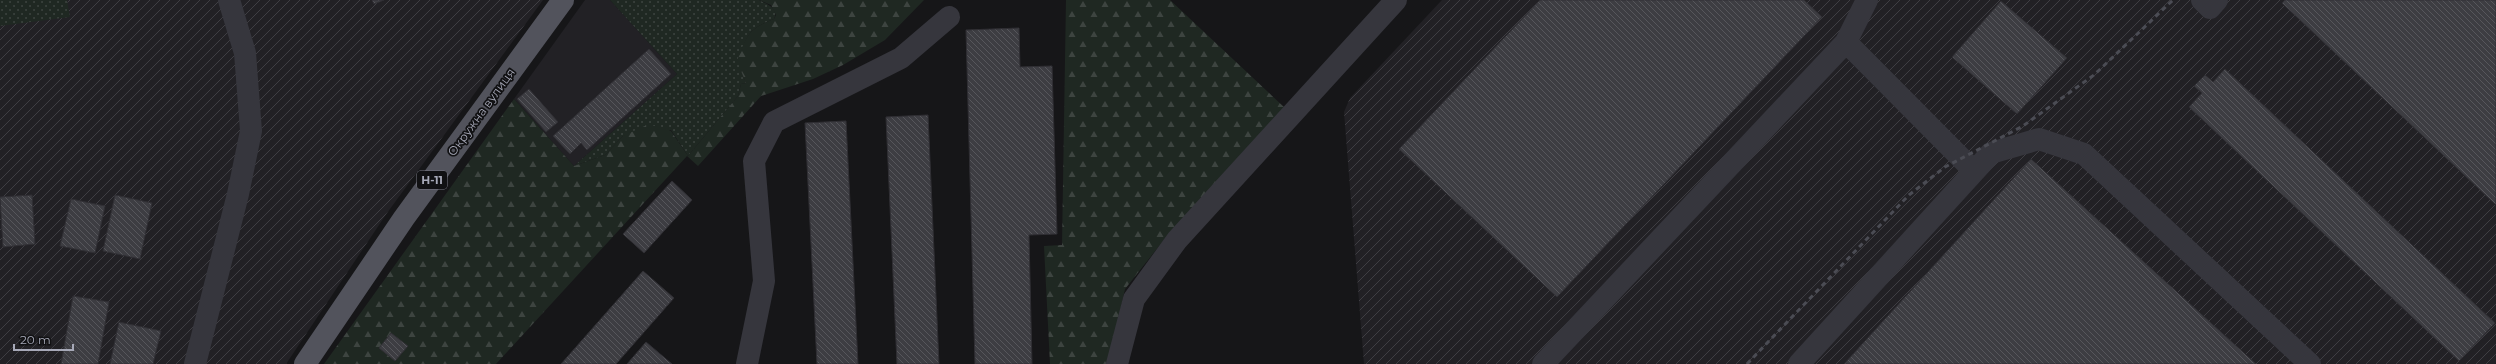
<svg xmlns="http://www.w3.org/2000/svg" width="2496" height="364" font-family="Montserrat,sans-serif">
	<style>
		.built { fill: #222125 }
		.industrial { fill: url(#industrial-furrows) }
		.grass { fill: url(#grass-dots) }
		.forest { fill: url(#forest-firs) }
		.building { fill: url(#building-back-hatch); stroke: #302f34 }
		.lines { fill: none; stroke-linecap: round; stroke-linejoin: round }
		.minor { stroke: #36363d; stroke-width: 22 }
		.major { stroke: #52535c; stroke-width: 22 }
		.rail { stroke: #4b4c54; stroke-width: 3; stroke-dasharray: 5 4; stroke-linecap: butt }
		.labels { text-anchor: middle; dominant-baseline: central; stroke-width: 3.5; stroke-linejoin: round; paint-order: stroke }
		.shield { fill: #111113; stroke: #7a7b86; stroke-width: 1 }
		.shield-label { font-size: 11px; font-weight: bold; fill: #a7a9b8 }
		.street-label { font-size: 12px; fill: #a7a9b8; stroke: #111113 }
	</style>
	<defs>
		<pattern id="industrial-furrows" width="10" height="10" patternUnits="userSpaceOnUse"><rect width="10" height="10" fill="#222125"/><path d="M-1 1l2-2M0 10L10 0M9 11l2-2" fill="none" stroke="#3f3e43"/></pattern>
		<pattern id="grass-dots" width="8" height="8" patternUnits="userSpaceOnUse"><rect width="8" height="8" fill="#1f2822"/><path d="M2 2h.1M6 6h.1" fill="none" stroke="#3d4440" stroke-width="1.8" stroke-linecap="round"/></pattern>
		<pattern id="forest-firs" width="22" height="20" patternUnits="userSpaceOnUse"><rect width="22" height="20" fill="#1f2822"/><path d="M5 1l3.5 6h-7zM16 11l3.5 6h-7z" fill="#3d4440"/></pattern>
		<pattern id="building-back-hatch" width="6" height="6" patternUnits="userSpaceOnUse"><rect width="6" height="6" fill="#3d3d42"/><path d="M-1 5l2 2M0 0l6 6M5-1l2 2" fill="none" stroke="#56565b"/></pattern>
	</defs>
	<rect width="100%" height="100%" fill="#161618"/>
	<path class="built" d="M585,0H610L677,74L574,166L514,99Z"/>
	<path class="industrial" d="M0,0H543L387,213L286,364H0Z
		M1442,0H2496V364H1364L1344,112L1350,98Z"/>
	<path class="grass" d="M0,0H67L70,17L0,26Z
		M610,0H759C767,4 779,8 774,19C748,29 747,35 738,61L746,83L741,84L738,96L688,156L671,130L623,136L605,155L574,166L677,74Z"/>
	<path class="forest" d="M759,0H924L885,40L843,65L813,79L761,96L698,166L687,156L496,364H324L514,99L574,166L605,155L623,136L647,125L662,127L671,131L688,156L738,96L741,84L746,83L737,61C747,35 748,29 774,19L776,15L771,5Z
		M1066,0H1170L1285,108L1167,236L1125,289L1108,364H1050L1044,246L1062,245Z"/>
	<path class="building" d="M372,0H384L374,4Z
		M1540,0H1804L1822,17L1557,297L1399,149Z
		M2285,0H2496V205L2282,3Z
		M2001,1L2067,58L2017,114L1952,57Z
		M1019,28L1020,67L1052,66L1057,234L1029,235L1032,364H975L966,30Z
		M649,49L671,74L587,150L581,143L570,154L553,136Z
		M2225,69L2495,323L2459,361L2189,107L2202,93L2194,86L2205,75L2213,82Z
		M529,89L558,122L546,132L517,99Z
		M928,115L939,364H897L886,117Z
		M846,121L858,364H817L805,123Z
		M2031,159L2256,364H1844Z
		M672,181L692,200L644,253L623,234Z
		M32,195L35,244L3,247L0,197Z
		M115,195L152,203L140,259L103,251Z
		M71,199L105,206L95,253L60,246Z
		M643,271L674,298L616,364H561Z
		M73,296L109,302L98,364H61Z
		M119,322L161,331L153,364H110Z
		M391,333L408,346L395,361L379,348Z
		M646,342L672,364H627Z"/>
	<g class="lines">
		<path class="minor" d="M2202,0L2210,8L2217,0
			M1846,42L1867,0
			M195,364L238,194L251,131L245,53L229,0
			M747,364L764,281L754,161L774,122L901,58L949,17
			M1117,364L1134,299L1177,240L1396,0
			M1543,364L1846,42L1974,171
			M1799,364L1991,153L2039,139L2084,154L2310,364"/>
		<path class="major" d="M305,364L404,218L563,0"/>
		<path class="rail" d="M1747,364L1909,195L1945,167L2023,126L2094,75L2173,0"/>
	</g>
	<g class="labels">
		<rect class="shield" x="417" y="171" width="30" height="18" rx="3"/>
		<g class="shield-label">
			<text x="432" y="180">Н-11</text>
		</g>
		<g class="street-label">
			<text transform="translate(481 112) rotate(-54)">Окружна вулиця</text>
		</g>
	</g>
	<path d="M14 344v6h59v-6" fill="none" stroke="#a7a9b8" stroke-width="2"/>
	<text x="20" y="344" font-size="12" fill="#a7a9b8" stroke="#111113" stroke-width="3" paint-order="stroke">20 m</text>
</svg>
